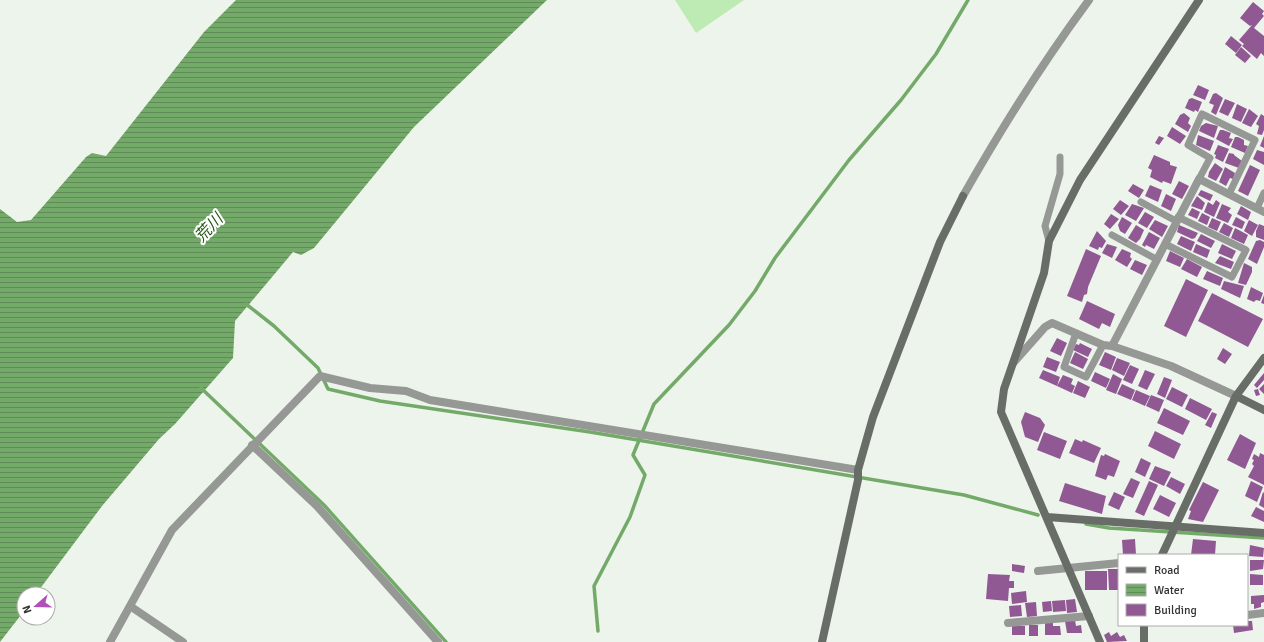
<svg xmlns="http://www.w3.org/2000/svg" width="1264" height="642" font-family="Signika,'Noto Sans JP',sans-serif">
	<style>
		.garden { fill: #beebb4 }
		.water { fill: url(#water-rules) }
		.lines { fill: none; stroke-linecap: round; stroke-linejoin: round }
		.stream { stroke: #74aa69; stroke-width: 3.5 }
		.building { fill: #905993 }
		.lane { stroke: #959894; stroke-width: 7 }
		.street { stroke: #959894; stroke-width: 8 }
		.secondary { stroke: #696d68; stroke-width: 8 }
		.labels { text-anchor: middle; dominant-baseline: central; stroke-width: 4; stroke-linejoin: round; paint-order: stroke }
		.water-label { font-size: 16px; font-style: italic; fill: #215514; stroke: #fff }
	</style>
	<defs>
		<pattern id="water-rules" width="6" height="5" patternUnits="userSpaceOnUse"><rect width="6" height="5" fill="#74aa69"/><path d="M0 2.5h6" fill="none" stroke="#608b57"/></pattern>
	</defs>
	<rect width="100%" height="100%" fill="#edf4eb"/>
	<path class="garden" d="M675,0H744L696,33Z"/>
	<path class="water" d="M236,0H547L414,127L314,248L301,255L293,252L235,321L233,358L175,424L159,439L102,506L36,594H24V611L0,642V209L17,222L31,220L86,157L92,153L106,156L204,32Z"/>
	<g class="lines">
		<path class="stream" d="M246,304L274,326L318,368L328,389L380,401L590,432L964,495L1038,515
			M201,388L324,505L446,642
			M1086,524L1109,528L1264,538
			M598,631L594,586L630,517L645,475L633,455L654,404L729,325L755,291L775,258L849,160L901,100L936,54L968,0"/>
	</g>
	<path class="building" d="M1253,2L1264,11L1262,14L1264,16L1254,28L1264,36V56L1261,53L1257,59L1242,46L1244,44L1239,40L1252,25L1250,26L1240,18Z
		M1231,36L1242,45L1236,53L1225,44Z
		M1241,47L1251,56L1245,63L1235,55Z
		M1198,85L1209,90L1205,100L1193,95Z
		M1216,93L1223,98L1216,115L1211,112L1214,105L1209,103L1213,94Z
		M1192,98L1202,102L1198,112L1195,110L1194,112L1185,108L1189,99Z
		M1225,99L1235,103L1228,116L1219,112Z
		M1237,104L1247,109L1241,122L1232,118Z
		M1249,109L1258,116L1251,127L1242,123Z
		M1184,113L1190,118L1188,123L1191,126L1188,132L1175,124L1180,115Z
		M1261,114L1264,116V130L1262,135L1257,134L1259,126L1256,124Z
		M1206,123L1218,126L1214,138L1199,131L1201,126Z
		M1172,127L1186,136L1180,144L1167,136Z
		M1220,130H1223L1231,133L1229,138L1233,139L1229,146L1216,139Z
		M1198,135L1214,141L1210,151L1196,145Z
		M1159,136L1164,138L1159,145L1155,143Z
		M1264,136V148L1260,146Z
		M1235,137H1238L1244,140V145L1248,146L1245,153L1231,147Z
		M1218,145L1229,149L1223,162L1215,158L1216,155L1214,154Z
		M1257,150L1264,152V165L1253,159Z
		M1229,153L1234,154V155L1242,161L1239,168L1225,163Z
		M1154,155L1170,162V165L1177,167L1171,184L1163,181L1162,183L1150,177L1152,170L1148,168Z
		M1215,163L1223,169L1216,181L1208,177L1209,172Z
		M1250,165L1260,170L1248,196L1238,191Z
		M1225,167L1235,173L1233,179L1230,178L1226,186L1219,182Z
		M1179,181L1189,186L1182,199L1172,194Z
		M1133,184L1144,190L1139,198L1128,191Z
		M1150,185L1162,190L1158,202L1145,196Z
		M1201,190L1213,195L1210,201L1198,195Z
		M1166,194L1176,199L1171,211L1161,206Z
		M1197,196L1205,203L1202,210L1191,206Z
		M1120,200L1129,206L1121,215L1113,209Z
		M1216,200L1220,203L1214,217L1204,212L1208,202L1213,205Z
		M1132,204L1144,208L1136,221L1125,215Z
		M1222,204L1231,208L1228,212L1232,215L1228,223L1216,218Z
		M1241,206L1251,212L1248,220L1237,214Z
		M1192,208L1200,212L1197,219L1188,215Z
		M1145,212L1154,217L1147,228L1138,223Z
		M1202,213L1210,217L1207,225L1198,221Z
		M1111,214L1119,219L1110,229L1104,224Z
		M1122,217L1132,223L1125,234L1120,231L1118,225Z
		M1236,217L1245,222L1242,229L1232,225Z
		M1212,218L1221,222L1217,231L1208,227Z
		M1155,220L1168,226L1162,237L1149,229Z
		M1249,220L1258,225L1252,236L1244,231Z
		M1224,223L1233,228L1229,237L1219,232Z
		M1259,224L1264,226V240L1256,237V231Z
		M1136,225L1144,230L1140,239L1136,243L1128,238Z
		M1179,225L1198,233L1195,238L1192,239L1177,232Z
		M1235,228L1248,235L1244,244L1231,238Z
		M1097,231L1106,241L1102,248L1099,247L1098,250L1089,246Z
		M1149,232L1160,238L1154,249L1146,245L1145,247L1142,245Z
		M1201,234L1215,241L1211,248L1197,241Z
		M1181,236L1195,242L1191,251L1177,244Z
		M1260,240L1264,242V247L1257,264L1248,259L1256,241Z
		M1107,244L1117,247L1112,258L1102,253Z
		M1196,244L1210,250L1207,258L1193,252Z
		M1222,244L1236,251L1232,259L1218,253Z
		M1086,249L1101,256L1088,287L1087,294L1084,295L1082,302L1067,296Z
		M1122,249L1131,253L1130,257L1132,259L1127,267L1115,260Z
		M1170,251L1184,258L1180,267L1166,261Z
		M1220,256L1234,262L1231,269L1215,263Z
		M1187,259L1202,267L1197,277L1181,269Z
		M1135,260L1147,265L1142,275L1130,269Z
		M1244,263L1252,267V272L1246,285L1238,283Z
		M1207,271L1223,278L1220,286L1203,279Z
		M1186,279L1208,290L1186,337L1164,326Z
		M1224,281L1244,286L1240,298L1221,289Z
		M1251,287L1263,293L1260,301L1256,300L1254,302L1247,299Z
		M1212,293L1263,319L1248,347L1198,321Z
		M1264,295V304L1261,303Z
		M1087,301L1115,314L1110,327L1102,323L1099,329L1079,319Z
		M1057,338L1067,343L1061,356L1050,351Z
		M1080,343L1092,349L1088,357L1073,350L1076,344L1079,345Z
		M1223,348L1232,354L1225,364L1217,359Z
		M1075,352L1088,359L1083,369L1070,363Z
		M1105,352L1116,357L1111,370L1099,365Z
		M1047,357L1060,362L1056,372L1043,367Z
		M1117,358L1130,363L1124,376L1112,370Z
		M1130,365L1139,369L1132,384L1123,380Z
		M1043,370L1060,377L1057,386L1039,378Z
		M1145,370L1155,374L1147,390L1138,386Z
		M1095,372L1110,379L1106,388L1091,381Z
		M1264,373V380L1257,388L1254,385Z
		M1113,374L1122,379L1116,394L1106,390Z
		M1063,375L1073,379L1071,384L1075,386L1072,393L1057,386Z
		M1164,377L1172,380L1165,398L1157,394Z
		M1078,381L1090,387L1085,398L1073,393Z
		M1122,384L1135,390L1131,400L1117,394Z
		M1264,384V394L1259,389Z
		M1172,387L1188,395L1182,407L1166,399Z
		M1258,389L1260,395L1256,396L1254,390Z
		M1136,390L1150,396L1145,406L1132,400Z
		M1151,395L1164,400L1159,412L1146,406Z
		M1190,398L1212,409L1206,420L1185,409Z
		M1164,408L1190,421L1183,435L1157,423Z
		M1025,412L1040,418L1045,425L1038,442L1025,437L1021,422Z
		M1212,412L1217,414L1211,428L1205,425Z
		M1155,431L1181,444L1174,459L1148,446Z
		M1044,432L1067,441L1060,459L1037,450Z
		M1240,434L1256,443L1245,469L1227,460Z
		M1075,439L1082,442L1083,440L1101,448L1094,463L1069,453Z
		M1260,453L1264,455V485L1248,477L1254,466L1252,464L1254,460L1252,459L1254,454L1259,457Z
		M1105,454L1120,461L1114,477L1108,475L1106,480L1095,476L1101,455L1104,456Z
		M1141,458L1151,463L1145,477L1135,472Z
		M1155,466L1171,472L1164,486L1149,479Z
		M1171,477L1185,484L1180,494L1166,486Z
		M1131,478L1140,482L1133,498L1123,494Z
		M1149,481L1158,485L1144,516L1135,512Z
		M1251,481L1263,487L1257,502L1245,496Z
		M1203,482L1219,490L1203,522L1188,519L1191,511L1189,510Z
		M1065,483L1106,496L1102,514L1059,501Z
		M1114,492L1125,497L1119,510L1108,505Z
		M1263,492L1264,493V508L1259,505Z
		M1160,495L1176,503L1169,517L1153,509Z
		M1256,507L1264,511V522L1251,516Z
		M1135,539L1136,555H1123L1122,540Z
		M1193,539L1216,541L1215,555H1191Z
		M1250,545L1264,548L1263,557L1249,556Z
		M1250,560H1264L1263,569L1250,571Z
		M1012,564L1025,566L1024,573L1012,571Z
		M1108,569H1119V590H1109Z
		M1085,571H1107V590H1085Z
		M988,574L1010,575L1009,581H1014V588H1009L1008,601L986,599Z
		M1250,574L1263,575V585H1250Z
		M1026,591L1027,602L1012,604L1011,593Z
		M1264,595V602L1261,603V607L1254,609V604H1251V596Z
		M1075,599L1077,612L1067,613L1066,600Z
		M1065,600L1066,611L1053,612L1052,601Z
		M1051,601L1052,611L1043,612L1042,602Z
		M1036,602L1037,616L1027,617L1025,603Z
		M1021,605L1022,616L1010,617L1009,606Z
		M1075,620L1076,626L1081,625L1082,633H1067L1065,621Z
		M1247,621H1252L1253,630L1234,633L1233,625H1247Z
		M1045,623H1053V626H1060L1061,635H1045Z
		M1029,625H1038V636H1029Z
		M1012,626H1025V635H1012Z
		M1109,632L1111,636L1117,632L1120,637L1124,635L1127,641L1107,642L1104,635Z"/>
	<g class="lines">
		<path class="lane" d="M1199,179L1210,158L1188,145L1202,114L1255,140L1229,194
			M1141,202L1176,221
			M1257,208L1264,193
			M1112,235L1156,259
			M1049,241L1045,226L1060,174V157
			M1165,244L1232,277L1246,250L1178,217
			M1076,333L1064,367L1086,377L1103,345"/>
		<path class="street" d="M963,196C1001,129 1043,62 1089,0
			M1112,346L1199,179L1264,212
			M1014,362L1045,327L1052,323L1103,345L1112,346L1171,366L1236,396
			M252,445L317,506L438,642
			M1038,571L1119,563
			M130,606L183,642
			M1247,615L1264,613
			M1008,623L1089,616
			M110,642L172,530L320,376L370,388L406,391L430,400L858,470"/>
		<path class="secondary" d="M1236,396L1264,410
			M1047,517L1264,533
			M1162,555L1236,396L1264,358
			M822,642L858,480V470L873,417L940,242L963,196
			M1100,642L1001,412L1004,389L1044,273L1049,241L1080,180L1199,0
			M1144,642V625"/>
	</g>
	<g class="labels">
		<g class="water-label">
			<text transform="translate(209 228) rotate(-47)">荒川</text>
		</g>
	</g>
	<rect x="1118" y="554" width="130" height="72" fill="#ffffff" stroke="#acadac"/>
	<rect x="1126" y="567" width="20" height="6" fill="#696d68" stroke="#acadac"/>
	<text x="1154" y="574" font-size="12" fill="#303330">Road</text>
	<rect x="1126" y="584" width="20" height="12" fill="url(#water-rules)" stroke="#acadac"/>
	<text x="1154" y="594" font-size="12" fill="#303330">Water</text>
	<rect x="1126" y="604" width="20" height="12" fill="#905993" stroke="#acadac"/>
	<text x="1154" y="614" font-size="12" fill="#303330">Building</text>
	<g transform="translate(36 606) rotate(250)"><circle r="19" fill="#ffffff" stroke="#acadac"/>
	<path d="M0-3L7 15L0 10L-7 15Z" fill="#b050b8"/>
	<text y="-6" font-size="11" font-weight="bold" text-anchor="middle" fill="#303330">N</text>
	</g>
</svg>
